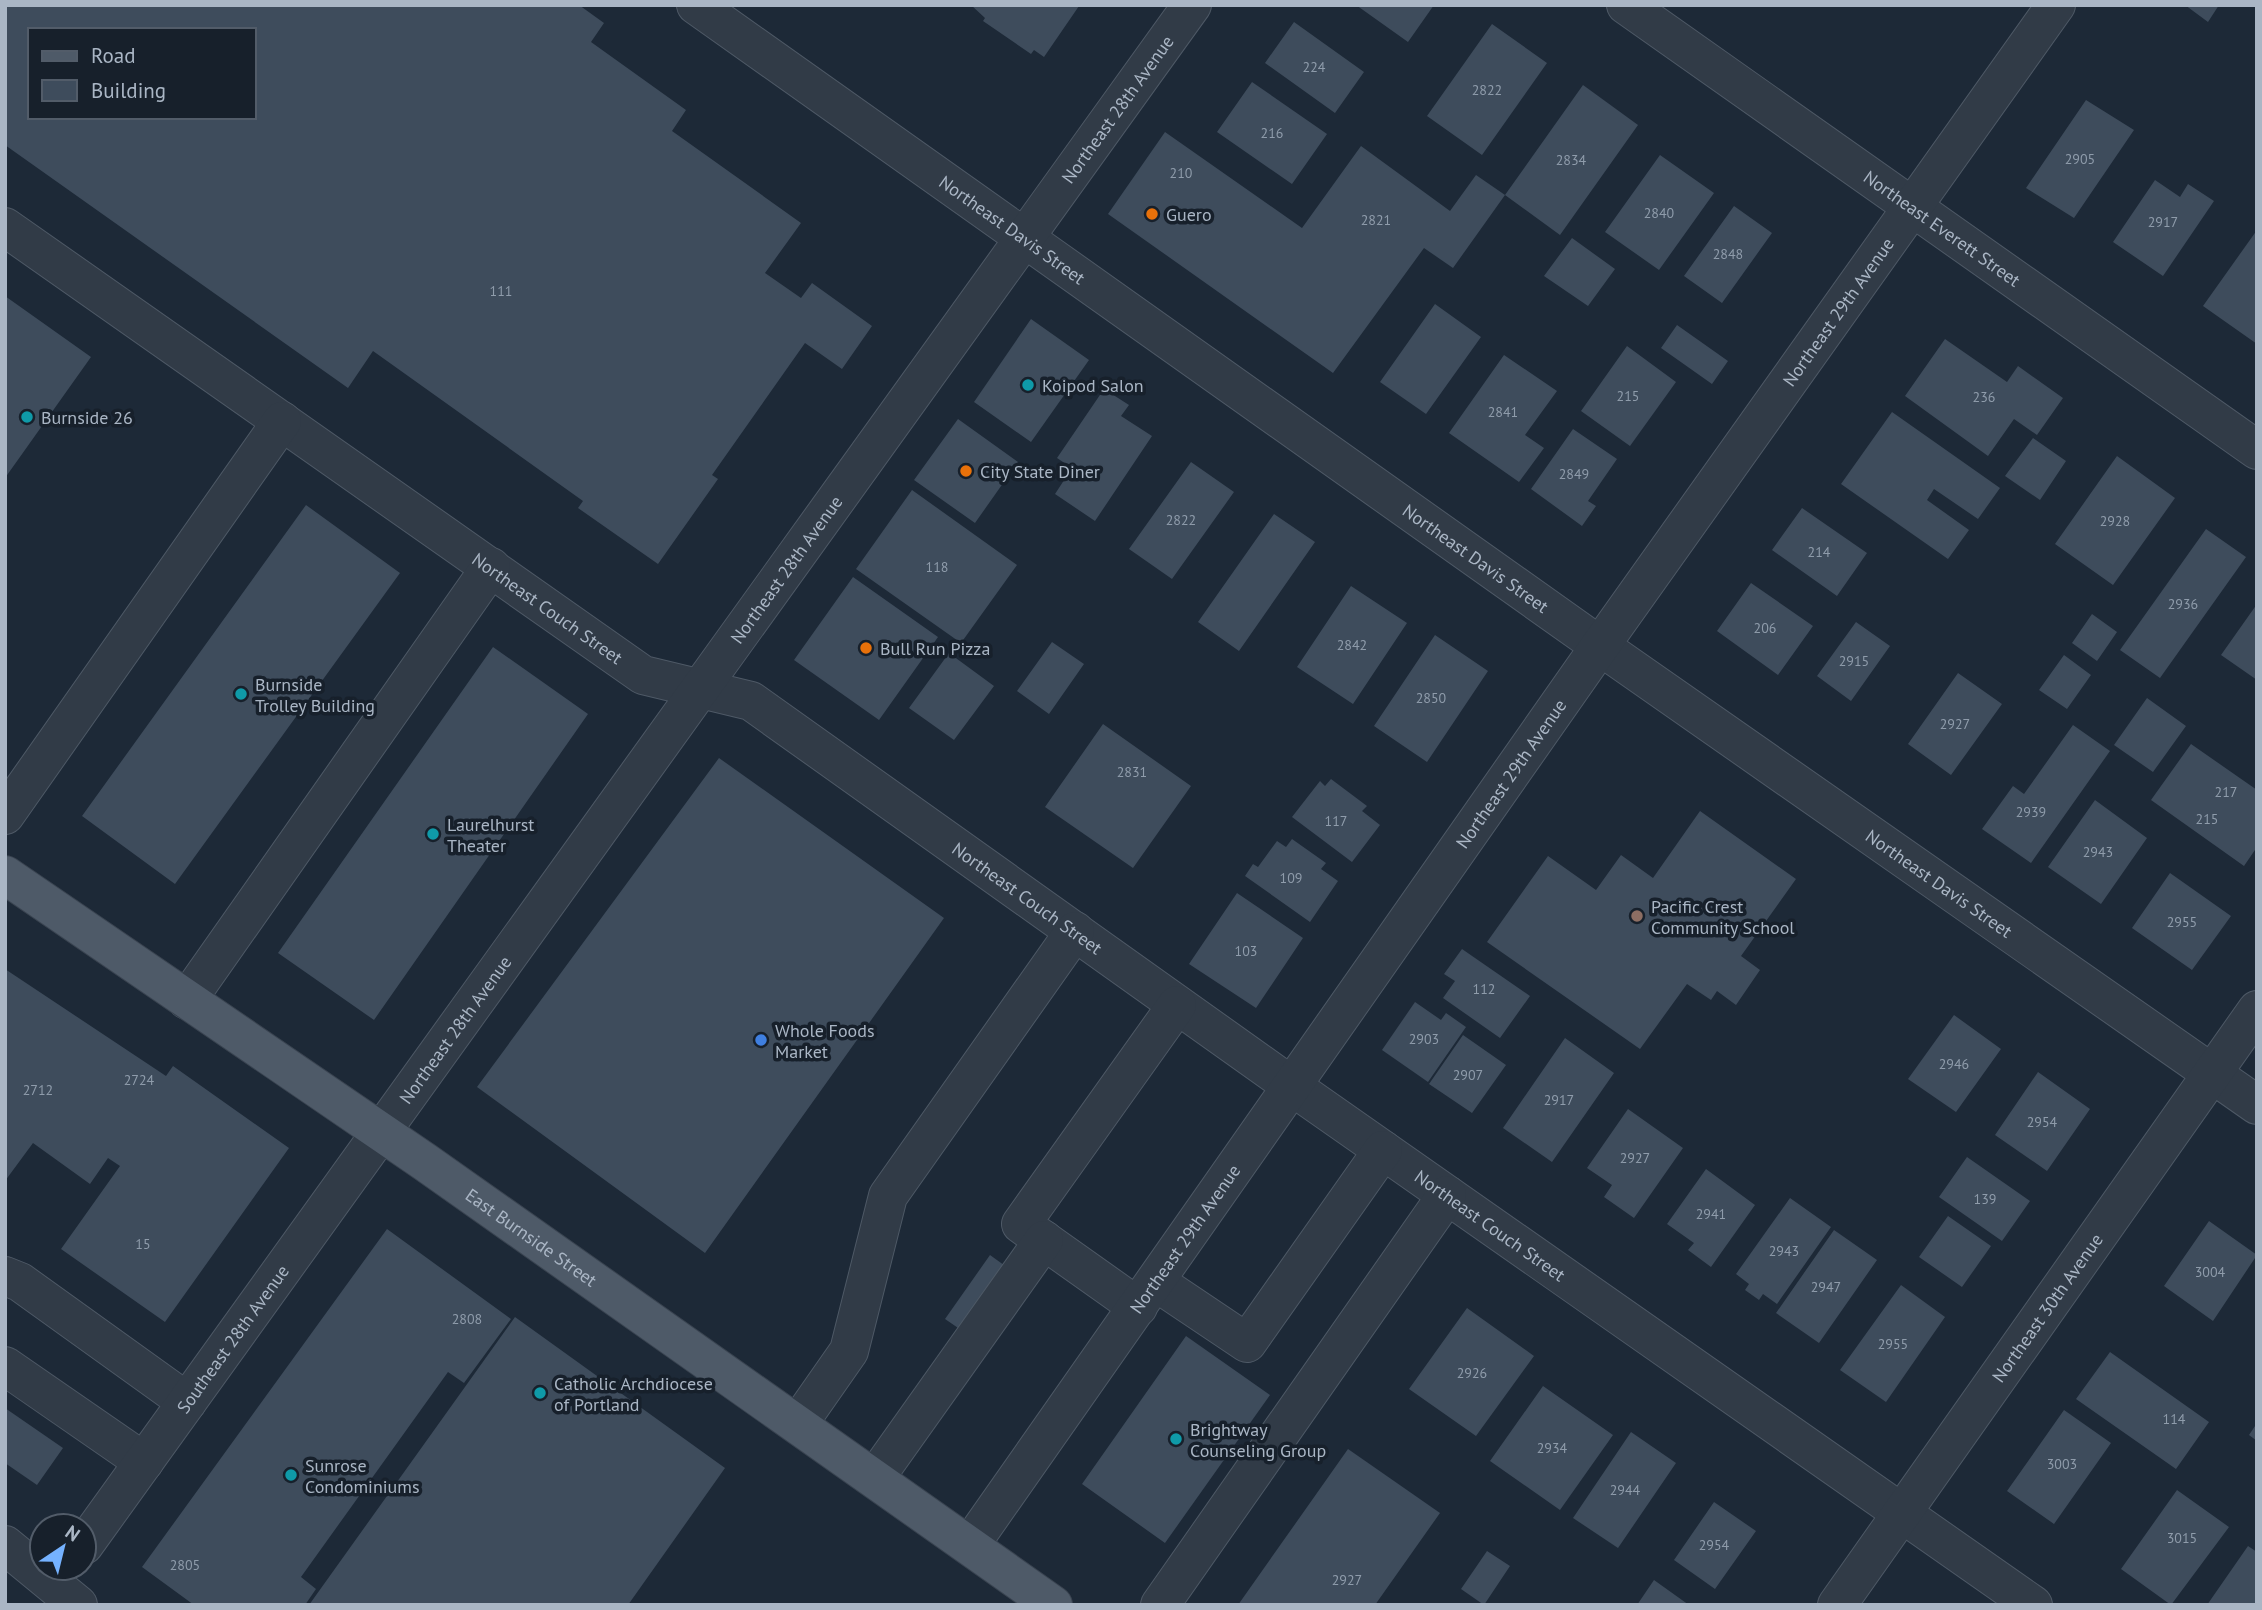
<svg xmlns="http://www.w3.org/2000/svg" width="2262" height="1610" font-family="'PT Sans',sans-serif">
	<style>
		.building { fill: #3e4c5c; fill-rule: evenodd }
		.lines { fill: none; stroke-linecap: round; stroke-linejoin: round }
		.minor-casing { stroke: #4e5966; stroke-width: 40 }
		.major-casing { stroke: #3a4451; stroke-width: 40 }
		.minor { stroke: #313b47; stroke-width: 38 }
		.major { stroke: #4e5a68; stroke-width: 38 }
		.food-dot { fill: #e8710a; stroke: #17202b; stroke-width: 2.5 }
		.culture-dot { fill: #0f9aa8; stroke: #17202b; stroke-width: 2.5 }
		.education-dot { fill: #8d6e63; stroke: #17202b; stroke-width: 2.5 }
		.shop-dot { fill: #3f7fe0; stroke: #17202b; stroke-width: 2.5 }
		.labels { text-anchor: middle; dominant-baseline: central; stroke-width: 7; stroke-linejoin: round; paint-order: stroke }
		.number-label { font-size: 14px; fill: #8f9cab }
		.street-label { font-size: 18px; fill: #aab6c5; stroke: #17202b }
		.poi-label { font-size: 18px; fill: #aab6c5; stroke: #17202b; text-anchor: start }
	</style>
	<rect width="100%" height="100%" fill="#1d2937"/>
	<path class="building" d="M5,5H579L604,23L591,42L686,110L672,131L801,223L765,273L801,298L812,283L872,326L842,369L805,343L712,475L718,479L658,564L578,508L583,501L373,351L348,388L5,145ZM30,30H254V117H30Z
		M971,5H1078L1079,6L1044,57L1034,50L1031,54L983,21L985,18Z
		M1356,5H1434L1408,42Z
		M2185,5H2219L2208,22Z
		M1294,22L1364,72L1335,113L1265,63Z
		M1492,24L1547,63L1482,155L1427,116Z
		M1252,82L1327,134L1292,184L1217,132Z
		M1583,85L1638,125L1560,235L1505,195Z
		M2086,100L2134,130L2074,218L2026,188Z
		M1165,132L1302,228L1361,146L1450,211L1476,175L1505,195L1453,268L1424,248L1333,373L1108,214Z
		M1660,155L1714,193L1659,270L1605,232Z
		M2155,180L2180,197L2188,184L2214,201L2163,276L2113,242Z
		M1734,206L1772,233L1722,303L1684,276Z
		M2257,230V344L2203,306Z
		M1572,238L1615,269L1588,306L1544,276Z
		M5,296L91,357L5,478Z
		M1435,304L1481,337L1426,414L1380,382Z
		M1031,319L1089,360L1031,442L974,402Z
		M1677,325L1728,361L1712,384L1661,348Z
		M1945,339L2007,382L2018,366L2063,398L2037,435L2014,419L1988,456L1905,396Z
		M1627,346L1676,382L1630,446L1581,411Z
		M1504,355L1557,391L1525,435L1544,448L1519,482L1449,433Z
		M1104,389L1129,405L1121,416L1152,436L1095,521L1055,494L1072,468L1057,458Z
		M1892,412L2000,488L1978,519L1934,489L1927,500L1969,530L1948,559L1841,484Z
		M958,419L1018,462L975,523L914,480Z
		M1573,429L1617,459L1588,501L1596,506L1582,526L1531,489Z
		M2033,438L2066,461L2040,500L2005,476Z
		M2117,456L2175,498L2113,585L2055,544Z
		M1191,462L1234,492L1172,579L1129,549Z
		M912,490L1017,565L961,643L856,569Z
		M306,505L400,573L175,884L82,816Z
		M1802,508L1867,553L1837,596L1772,550Z
		M1274,514L1315,542L1239,651L1198,622Z
		M2206,529L2246,557L2160,678L2120,650Z
		M853,577L938,637L879,720L794,660Z
		M1751,583L1813,626L1778,675L1717,631Z
		M1351,586L1407,623L1353,704L1297,667Z
		M2257,604V680L2221,655Z
		M2092,614L2117,632L2097,661L2072,643Z
		M1856,622L1890,646L1851,701L1817,676Z
		M1435,635L1488,671L1427,762L1374,726Z
		M1052,642L1084,664L1049,714L1017,691Z
		M493,647L588,714L374,1020L278,953Z
		M949,653L994,686L954,740L909,708Z
		M2064,655L2091,675L2067,709L2039,690Z
		M1958,673L2002,704L1951,775L1908,744Z
		M2147,698L2186,726L2153,772L2114,745Z
		M1103,724L1191,786L1133,868L1045,807Z
		M2073,725L2110,751L2031,863L1982,829L2013,786L2024,794Z
		M2191,744L2257,790V847L2244,866L2151,800Z
		M719,758L944,918L705,1253L477,1087Z
		M1331,779L1367,806L1362,811L1380,825L1352,862L1292,817L1320,781L1325,786Z
		M2095,800L2147,838L2101,904L2048,867Z
		M1700,811L1796,879L1741,956L1760,970L1736,1005L1717,991L1711,1000L1687,984L1640,1049L1487,942L1548,856L1596,890L1621,855L1653,878Z
		M1292,839L1326,863L1321,869L1338,881L1310,922L1245,876L1253,864L1258,867L1277,841L1286,847Z
		M2170,873L2231,916L2192,970L2132,928Z
		M1237,893L1303,938L1256,1008L1189,964Z
		M1462,949L1530,996L1500,1038L1443,998L1455,981L1444,974Z
		M5,969L166,1076L173,1066L289,1148L165,1322L61,1249L120,1166L108,1158L90,1184L33,1143L5,1181Z
		M1415,1002L1441,1020L1446,1013L1466,1027L1428,1082L1382,1050Z
		M1954,1015L2001,1049L1956,1112L1908,1079Z
		M1463,1035L1506,1065L1472,1113L1429,1084Z
		M1565,1038L1614,1073L1552,1162L1503,1128Z
		M2038,1072L2090,1109L2047,1171L1995,1135Z
		M1628,1109L1683,1148L1634,1218L1604,1197L1612,1185L1587,1168Z
		M1967,1157L2030,1201L2002,1241L1939,1197Z
		M1706,1169L1755,1205L1711,1267L1688,1250L1694,1243L1667,1224Z
		M1790,1198L1831,1227L1777,1304L1763,1294L1759,1300L1745,1290L1749,1284L1736,1274Z
		M1948,1216L1991,1246L1962,1287L1919,1257Z
		M2209,1221L2257,1255L2213,1321L2164,1286Z
		M387,1229L511,1319L464,1383L448,1372L301,1577L316,1589L305,1605H194L142,1567Z
		M1834,1230L1877,1260L1819,1343L1776,1313Z
		M990,1255L1008,1268L964,1332L945,1319Z
		M1901,1285L1945,1317L1886,1402L1840,1370Z
		M1467,1308L1534,1356L1476,1436L1409,1389Z
		M515,1317L725,1468L628,1605H309Z
		M1186,1336L1270,1395L1165,1543L1082,1484Z
		M2110,1352L2209,1422L2176,1469L2076,1399Z
		M1543,1386L1613,1435L1560,1510L1490,1461Z
		M5,1408L63,1448L37,1485L5,1463Z
		M2064,1410L2111,1443L2054,1524L2007,1491Z
		M2257,1423V1441L2249,1435Z
		M1631,1432L1676,1463L1618,1548L1573,1518Z
		M1348,1449L1440,1513L1375,1605H1238Z
		M2177,1490L2229,1527L2171,1605L2121,1569Z
		M1714,1502L1756,1531L1715,1589L1674,1560Z
		M2248,1546L2257,1552V1605H2207Z
		M1487,1551L1510,1566L1484,1605L1461,1589Z
		M1654,1580L1689,1605H1637Z"/>
	<g class="lines">
		<defs>
			<g id="minor">
				<path id="s1" d="M696,5L1600,646L2257,1105"/>
				<path id="s2" d="M1626,5L2257,450"/>
				<path id="s3" d="M5,227L643,675L751,701L1293,1087L2033,1605"/>
				<path d="M5,815L282,421"/>
				<path d="M187,1000L491,567"/>
				<path d="M5,1276L20,1282L187,1402"/>
				<path d="M1156,1282L1247,1343L1383,1150"/>
				<path d="M1138,1307L1021,1224L1177,1005"/>
				<path d="M5,1366L144,1462"/>
				<path d="M798,1424L849,1351L888,1196L1075,931"/>
				<path d="M875,1478L1044,1240"/>
				<path d="M5,1545L78,1605"/>
				<path id="s4" d="M84,1545L1192,5"/>
				<path id="s5" d="M970,1545L1600,646L2056,5"/>
				<path d="M1160,1605L1447,1195"/>
				<path id="s6" d="M1837,1605L2257,1010"/>
			</g>
			<g id="major">
				<path id="s7" d="M5,875L425,1162L1053,1605"/>
			</g>
		</defs>
		<use href="#minor" class="minor-casing"/>
		<use href="#major" class="major-casing"/>
		<use href="#minor" class="minor"/>
		<use href="#major" class="major"/>
	</g>
	<g class="food-dot">
		<circle cx="1152" cy="214" r="7"/>
		<circle cx="966" cy="471" r="7"/>
		<circle cx="866" cy="648" r="7"/>
	</g>
	<g class="culture-dot">
		<circle cx="1028" cy="385" r="7"/>
		<circle cx="27" cy="417" r="7"/>
		<circle cx="241" cy="694" r="7"/>
		<circle cx="433" cy="834" r="7"/>
		<circle cx="540" cy="1393" r="7"/>
		<circle cx="1176" cy="1439" r="7"/>
		<circle cx="291" cy="1475" r="7"/>
	</g>
	<circle class="education-dot" cx="1637" cy="916" r="7"/>
	<circle class="shop-dot" cx="761" cy="1040" r="7"/>
	<g class="labels">
		<g class="number-label">
			<text x="1314" y="67">224</text>
			<text x="1487" y="90">2822</text>
			<text x="1272" y="133">216</text>
			<text x="2080" y="159">2905</text>
			<text x="1571" y="160">2834</text>
			<text x="1181" y="173">210</text>
			<text x="1659" y="213">2840</text>
			<text x="1376" y="220">2821</text>
			<text x="2163" y="222">2917</text>
			<text x="1728" y="254">2848</text>
			<text x="501" y="291">111</text>
			<text x="1628" y="396">215</text>
			<text x="1984" y="397">236</text>
			<text x="1503" y="412">2841</text>
			<text x="1574" y="474">2849</text>
			<text x="1181" y="520">2822</text>
			<text x="2115" y="521">2928</text>
			<text x="1819" y="552">214</text>
			<text x="937" y="567">118</text>
			<text x="2183" y="604">2936</text>
			<text x="1765" y="628">206</text>
			<text x="1352" y="645">2842</text>
			<text x="1854" y="661">2915</text>
			<text x="1431" y="698">2850</text>
			<text x="1955" y="724">2927</text>
			<text x="1132" y="772">2831</text>
			<text x="2226" y="792">217</text>
			<text x="2031" y="812">2939</text>
			<text x="2207" y="819">215</text>
			<text x="1336" y="821">117</text>
			<text x="2098" y="852">2943</text>
			<text x="1291" y="878">109</text>
			<text x="2182" y="922">2955</text>
			<text x="1246" y="951">103</text>
			<text x="1484" y="989">112</text>
			<text x="1424" y="1039">2903</text>
			<text x="1954" y="1064">2946</text>
			<text x="1468" y="1075">2907</text>
			<text x="139" y="1080">2724</text>
			<text x="38" y="1090">2712</text>
			<text x="1559" y="1100">2917</text>
			<text x="2042" y="1122">2954</text>
			<text x="1635" y="1158">2927</text>
			<text x="1985" y="1199">139</text>
			<text x="1711" y="1214">2941</text>
			<text x="143" y="1244">15</text>
			<text x="1784" y="1251">2943</text>
			<text x="2210" y="1272">3004</text>
			<text x="1826" y="1287">2947</text>
			<text x="467" y="1319">2808</text>
			<text x="1893" y="1344">2955</text>
			<text x="1472" y="1373">2926</text>
			<text x="2174" y="1419">114</text>
			<text x="1552" y="1448">2934</text>
			<text x="2062" y="1464">3003</text>
			<text x="1625" y="1490">2944</text>
			<text x="2182" y="1538">3015</text>
			<text x="1714" y="1545">2954</text>
			<text x="185" y="1565">2805</text>
			<text x="1347" y="1580">2927</text>
		</g>
		<g class="street-label">
			<text stroke="none"><textPath href="#s4" startOffset="1769">Northeast 28th Avenue</textPath></text>
			<text stroke="none"><textPath href="#s2" startOffset="387">Northeast Everett Street</textPath></text>
			<text stroke="none"><textPath href="#s1" startOffset="388">Northeast Davis Street</textPath></text>
			<text stroke="none"><textPath href="#s5" startOffset="1508">Northeast 29th Avenue</textPath></text>
			<text stroke="none"><textPath href="#s1" startOffset="956">Northeast Davis Street</textPath></text>
			<text stroke="none"><textPath href="#s4" startOffset="1202">Northeast 28th Avenue</textPath></text>
			<text stroke="none"><textPath href="#s3" startOffset="663">Northeast Couch Street</textPath></text>
			<text stroke="none"><textPath href="#s5" startOffset="942">Northeast 29th Avenue</textPath></text>
			<text stroke="none"><textPath href="#s1" startOffset="1522">Northeast Davis Street</textPath></text>
			<text stroke="none"><textPath href="#s3" startOffset="1230">Northeast Couch Street</textPath></text>
			<text stroke="none"><textPath href="#s4" startOffset="635">Northeast 28th Avenue</textPath></text>
			<text stroke="none"><textPath href="#s3" startOffset="1797">Northeast Couch Street</textPath></text>
			<text stroke="none"><textPath href="#s7" startOffset="639">East Burnside Street</textPath></text>
			<text stroke="none"><textPath href="#s5" startOffset="374">Northeast 29th Avenue</textPath></text>
			<text stroke="none"><textPath href="#s6" startOffset="364">Northeast 30th Avenue</textPath></text>
			<text stroke="none"><textPath href="#s4" startOffset="254">Southeast 28th Avenue</textPath></text>
		</g>
		<g class="poi-label">
			<text x="1166" y="214">Guero</text>
			<text x="1042" y="385">Koipod Salon</text>
			<text x="41" y="417">Burnside 26</text>
			<text x="980" y="471">City State Diner</text>
			<text x="880" y="648">Bull Run Pizza</text>
			<text x="255" y="684">Burnside<tspan x="255" dy="21">Trolley Building</tspan></text>
			<text x="447" y="824">Laurelhurst<tspan x="447" dy="21">Theater</tspan></text>
			<text x="1651" y="906">Pacific Crest<tspan x="1651" dy="21">Community School</tspan></text>
			<text x="775" y="1030">Whole Foods<tspan x="775" dy="21">Market</tspan></text>
			<text x="554" y="1383">Catholic Archdiocese<tspan x="554" dy="21">of Portland</tspan></text>
			<text x="1190" y="1429">Brightway<tspan x="1190" dy="21">Counseling Group</tspan></text>
			<text x="305" y="1465">Sunrose<tspan x="305" dy="21">Condominiums</tspan></text>
		</g>
	</g>
	<rect width="2262" height="1610" fill="none" stroke="#aab6c5" stroke-width="14"/>
	<rect x="28" y="28" width="228" height="91" fill="#17202b" stroke="#525c69" stroke-width="2"/>
	<rect x="42" y="51" width="35" height="10" fill="#4e5a68" stroke="#525c69" stroke-width="2"/>
	<text x="91" y="63" font-size="21" fill="#aab6c5">Road</text>
	<rect x="42" y="80" width="35" height="21" fill="#3e4c5c" stroke="#525c69" stroke-width="2"/>
	<text x="91" y="98" font-size="21" fill="#aab6c5">Building</text>
	<g transform="translate(63 1547) rotate(35)"><circle r="33" fill="#17202b" stroke="#525c69" stroke-width="2"/>
	<path d="M0-5L12 26L0 18L-12 26Z" fill="#75b2ff"/>
	<text y="-10" font-size="19" font-weight="bold" text-anchor="middle" fill="#aab6c5">N</text>
	</g>
</svg>
